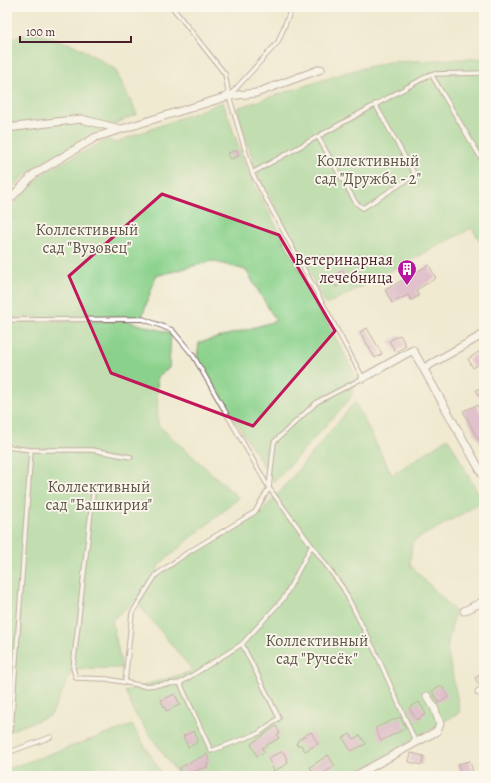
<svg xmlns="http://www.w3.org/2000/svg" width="491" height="783" font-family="Alegreya,serif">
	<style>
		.green { fill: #8ad18b; stroke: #6a785b }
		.building { fill: #cc91c5 }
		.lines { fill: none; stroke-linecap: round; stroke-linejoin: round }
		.lane-casing { stroke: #846665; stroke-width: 5.5 }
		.street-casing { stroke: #846665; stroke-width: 9 }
		.lane { stroke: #fff; stroke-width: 3.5 }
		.street { stroke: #fff; stroke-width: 7 }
		.marked { fill: none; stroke: #c2185b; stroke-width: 3; stroke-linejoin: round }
		.labels { text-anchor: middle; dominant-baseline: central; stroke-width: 3.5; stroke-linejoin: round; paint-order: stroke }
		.park-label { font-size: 16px; fill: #5d5448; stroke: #fbf7ec }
		.poi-label { font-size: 16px; fill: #4a1f2b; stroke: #fbf7ec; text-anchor: end }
	</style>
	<rect width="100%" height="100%" fill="#fbf7ec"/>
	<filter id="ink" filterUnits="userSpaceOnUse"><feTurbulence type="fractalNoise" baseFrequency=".025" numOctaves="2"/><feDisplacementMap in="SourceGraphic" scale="8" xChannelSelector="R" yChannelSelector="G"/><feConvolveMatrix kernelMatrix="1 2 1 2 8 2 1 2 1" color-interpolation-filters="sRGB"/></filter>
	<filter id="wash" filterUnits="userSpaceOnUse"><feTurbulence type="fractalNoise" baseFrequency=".012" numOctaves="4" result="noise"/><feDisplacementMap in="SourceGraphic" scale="16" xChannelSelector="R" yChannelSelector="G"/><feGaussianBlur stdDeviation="0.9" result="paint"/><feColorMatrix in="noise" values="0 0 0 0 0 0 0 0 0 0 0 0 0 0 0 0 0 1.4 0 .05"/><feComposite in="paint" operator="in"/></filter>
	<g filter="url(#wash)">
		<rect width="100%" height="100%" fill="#f0ead1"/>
		<path class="green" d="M32,32L77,46L115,69L137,114L89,135L25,175L7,193V40Z
			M484,58V248L472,228L326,305L256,171L237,108L347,72L389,62Z
			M223,102L247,171L357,378L350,399L274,482L197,360L199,343L276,321L246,270L212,261L156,276L142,317L7,318V211L43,173L108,139L114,143Z
			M14,321H126L171,333L169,368L157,377L158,425L239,498L159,565L156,575L256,517L278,494L355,402L392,475L448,438L483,502L412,542L410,565L455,611L447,648L460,712L351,776H179L135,714L125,691L193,671L135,600L112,620L122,668L73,669L51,715L7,732V322Z
			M132,725L163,776H7V769Z"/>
		<g id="blocks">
			<path class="building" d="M237,150L239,156L230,159L228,153Z
				M429,265L436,278L416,290L419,296L411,300L408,295L392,303L385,290Z
				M343,270L348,281L336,287L331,277Z
				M367,328L382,354L375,358L360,332Z
				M400,335L406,346L396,352L389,341Z
				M480,351L484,361L473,368L468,359Z
				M484,386V406L476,390Z
				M477,405L484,419V450L463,411Z
				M482,673L484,682L479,685L475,678Z
				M441,685L449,696L439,703L432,691Z
				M175,694L180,705L166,711L161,700Z
				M419,702L426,714L417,720L409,708Z
				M400,717L406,728L381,741L375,728Z
				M276,726L280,733L277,735L279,738L262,748L264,752L257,756L251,744Z
				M194,731L198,739L196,740L197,743L188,747L183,736Z
				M311,732L318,744L305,751L301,745H296L298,740Z
				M350,734L354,739L360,735L366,744L351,751L343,738Z
				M281,752L284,753L288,762L287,764L274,771L268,758Z
				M411,753L424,756L422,765L409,762Z
				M207,754L210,762L207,764L208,767L191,772L193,776H184L179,768Z
				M328,755L335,766L319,776H315L310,767Z
				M470,761L473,773L469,774V776H461L458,764Z"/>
		</g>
	</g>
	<g filter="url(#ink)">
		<use href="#blocks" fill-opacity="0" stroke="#846665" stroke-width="1"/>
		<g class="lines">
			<defs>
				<path id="lane" d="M431,74L484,163
					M230,95L278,42L292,7
					M318,137L356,203L363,208L415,175L375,104
					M252,173L431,74L484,73
					M7,320L143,319L172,330L193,355L269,488L343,588L377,655L416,743
					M7,447L31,450H92L131,457
					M93,494L73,668L76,678L107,679L144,686L180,683
					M242,644L279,718L259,733L211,751L180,683L242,644L284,598L311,547
					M125,682L132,613L156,575L187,553L255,512L269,488L274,442L317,402L363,378L252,173L229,96L225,74L172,7
					M7,732L11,730L31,450
					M7,753L51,737"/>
				<path id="street" d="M7,128L81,119L120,129
					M7,202L34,174L96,137L229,96L256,93L321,69
					M424,368L484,334
					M363,378L413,350L484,477
					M464,611L484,601
					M479,692L484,689
					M355,776L437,731L440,724L434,707L427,696"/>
			</defs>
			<use href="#lane" class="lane-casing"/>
			<use href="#street" class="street-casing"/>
			<use href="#lane" class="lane"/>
			<use href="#street" class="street"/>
		</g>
	</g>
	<path d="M0 0H491V783H0ZM162,194L279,235L335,331L253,426L111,373L69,276Z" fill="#f0ead1" fill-opacity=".55" fill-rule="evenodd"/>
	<path class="marked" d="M162,194L279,235L335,331L253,426L111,373L69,276Z"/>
	<defs>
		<symbol id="building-pin" viewBox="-11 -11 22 30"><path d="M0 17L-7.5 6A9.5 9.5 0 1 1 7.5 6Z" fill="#b5179e" stroke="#fbf7ec"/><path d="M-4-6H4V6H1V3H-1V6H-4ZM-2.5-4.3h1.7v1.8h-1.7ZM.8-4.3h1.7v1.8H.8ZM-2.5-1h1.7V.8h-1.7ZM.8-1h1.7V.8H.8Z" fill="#fff"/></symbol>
	</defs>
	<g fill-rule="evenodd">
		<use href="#building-pin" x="396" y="258" width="22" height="30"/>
	</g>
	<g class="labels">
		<g class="park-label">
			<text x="368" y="161">Коллективный<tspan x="368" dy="18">сад "Дружба - 2"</tspan></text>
			<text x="87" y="230">Коллективный<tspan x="87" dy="18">сад "Вузовец"</tspan></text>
			<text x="99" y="487">Коллективный<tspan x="99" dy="18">сад "Башкирия"</tspan></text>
			<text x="317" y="641">Коллективный<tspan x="317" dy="18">сад "Ручеёк"</tspan></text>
		</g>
		<g class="poi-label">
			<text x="393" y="260">Ветеринарная<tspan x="393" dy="18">лечебница</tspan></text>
		</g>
	</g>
	<rect width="491" height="783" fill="none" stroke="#fbf7ec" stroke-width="24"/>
	<path d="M20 36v6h111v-6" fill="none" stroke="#4a1f2b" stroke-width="2"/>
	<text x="26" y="36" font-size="12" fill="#4a1f2b" stroke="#fbf7ec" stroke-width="3" paint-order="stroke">100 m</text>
</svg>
